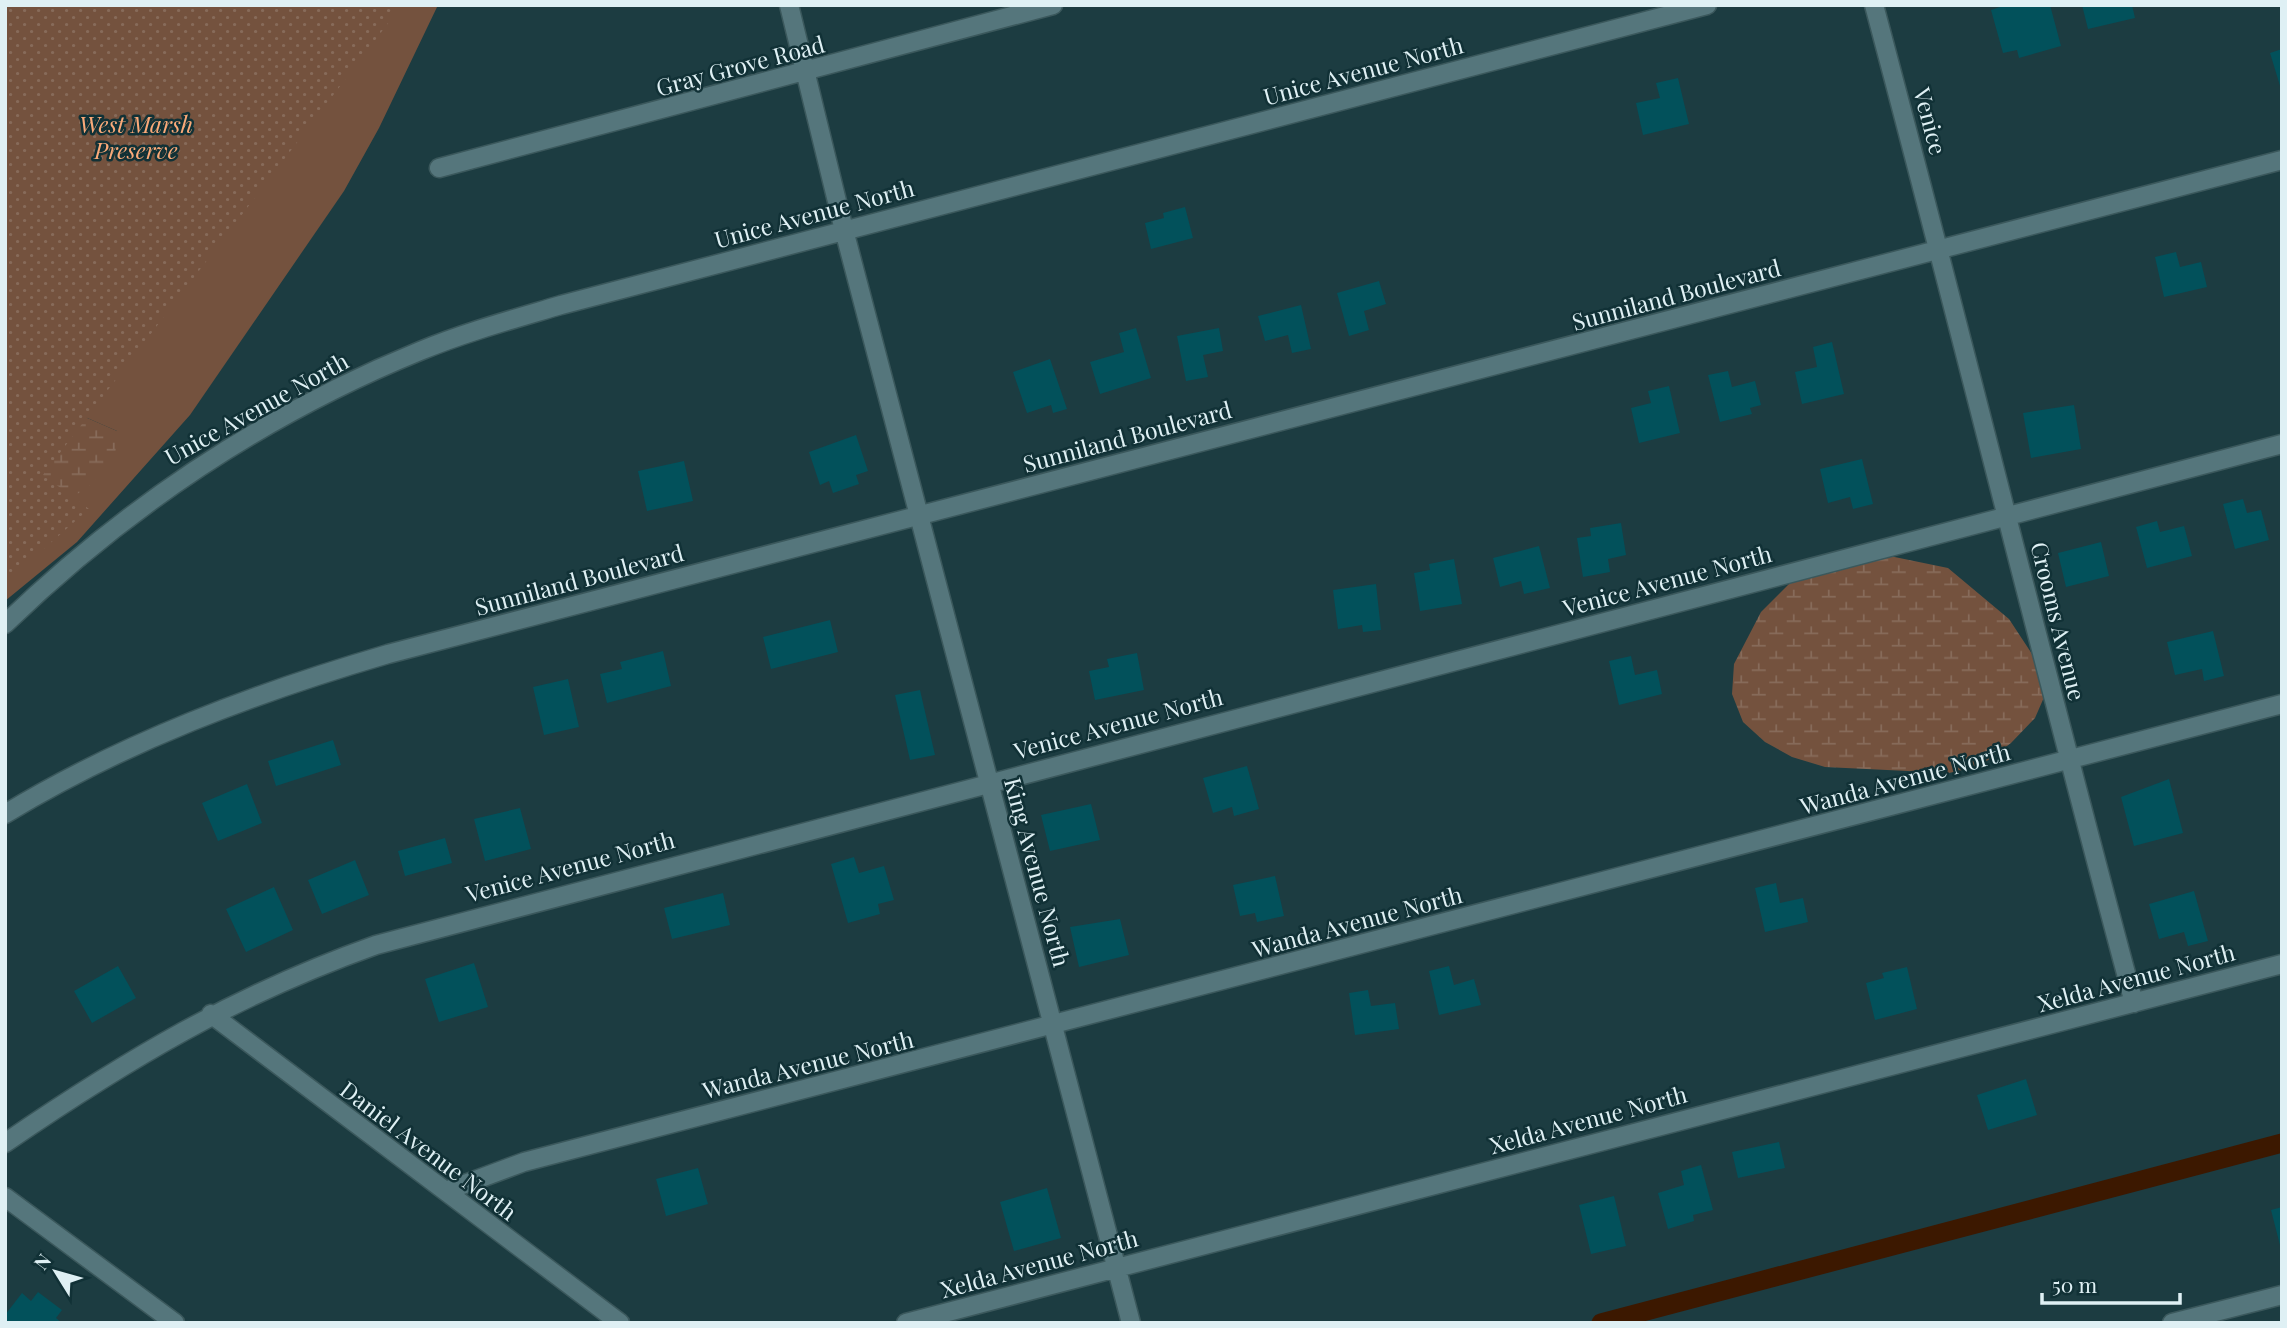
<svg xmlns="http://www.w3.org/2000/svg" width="2287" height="1328" font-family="'Playfair Display',serif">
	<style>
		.green { fill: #74523e }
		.wetland { fill: url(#wetland-marsh) }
		.park { fill: url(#park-dots) }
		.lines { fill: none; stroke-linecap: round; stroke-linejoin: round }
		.canal { stroke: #3c1800; stroke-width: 19 }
		.building { fill: #02515b }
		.street-casing { stroke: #3b585c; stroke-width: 21 }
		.street { stroke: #55767c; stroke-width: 18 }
		.labels { text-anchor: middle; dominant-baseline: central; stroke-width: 5; stroke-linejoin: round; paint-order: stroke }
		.street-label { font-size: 23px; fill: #dff0f4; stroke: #113136 }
		.park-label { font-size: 23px; font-style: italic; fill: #fbaa79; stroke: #113136 }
	</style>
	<defs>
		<pattern id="wetland-marsh" width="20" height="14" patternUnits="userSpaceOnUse" patternTransform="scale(1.75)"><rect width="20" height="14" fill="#74523e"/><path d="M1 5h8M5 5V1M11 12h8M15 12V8" fill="none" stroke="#876b5a"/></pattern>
		<pattern id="park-dots" width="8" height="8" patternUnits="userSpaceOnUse" patternTransform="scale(1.75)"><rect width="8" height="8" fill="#74523e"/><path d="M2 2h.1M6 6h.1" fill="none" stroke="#876b5a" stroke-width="1.8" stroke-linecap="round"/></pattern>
	</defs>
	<rect width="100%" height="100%" fill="#1c3c41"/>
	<path class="green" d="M260,5H438L379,128L344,191L190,415L77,542L5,601V545L117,431L5,382V52Z"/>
	<path class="wetland" d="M5,382L117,431L115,457L90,485L5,545Z
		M1880,554L1948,568L2009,619L2034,657L2045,695L2035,718L2011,743L1980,766L1949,773L1825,767L1792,757L1765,742L1743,722L1732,694L1734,664L1761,612L1795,578Z"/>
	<path class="park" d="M5,5H402L43,475L89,509L5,583Z"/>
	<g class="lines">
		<path class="canal" d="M1601,1323L2282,1143"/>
	</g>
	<path class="building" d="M2006,5H2050L2061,46L2019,58L2017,50L2003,53L1991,10Z
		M2082,5H2132L2135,18L2088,29Z
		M2282,49V89H2281L2270,53Z
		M1678,78L1689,124L1643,135L1636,103L1660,98L1656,83Z
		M1185,207L1193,238L1151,249L1145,223L1164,218L1163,213Z
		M2176,252L2180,267L2201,262L2207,287L2164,297L2155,257Z
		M1379,281L1386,304L1364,311L1369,330L1349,336L1337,293Z
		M1301,305L1311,349L1292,353L1288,335L1265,341L1258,316Z
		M1136,328L1151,378L1100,394L1090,362L1124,352L1119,333Z
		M1219,328L1223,351L1203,355L1208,377L1186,381L1177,336Z
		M1832,342L1844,394L1802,404L1795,372L1817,367L1813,347Z
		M1050,359L1067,409L1053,413L1051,405L1027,413L1013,372Z
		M1728,371L1732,387L1755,381L1761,405L1750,408L1752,414L1720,422L1708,375Z
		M1669,386L1680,433L1639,443L1631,408L1651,403L1648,391Z
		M2074,405L2081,449L2031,458L2023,413Z
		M856,435L868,471L856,475L859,484L833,493L829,481L820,485L809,452Z
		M1862,459L1873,504L1853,509L1850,497L1828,503L1820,469Z
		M684,461L693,501L647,511L638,471Z
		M2243,499L2247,513L2261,510L2269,540L2235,549L2223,504Z
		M2157,521L2160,532L2184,526L2192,556L2147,568L2136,527Z
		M1621,523L1626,555L1608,559L1610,572L1583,577L1577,538L1591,536L1590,528Z
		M2101,542L2109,576L2066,587L2058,553Z
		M1539,546L1550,588L1524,594L1521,581L1500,587L1493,558Z
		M1454,559L1462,604L1420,611L1414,573L1430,570L1429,564Z
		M1376,584L1381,630L1363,632L1362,625L1338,629L1333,590Z
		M830,620L838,652L771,669L763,637Z
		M2213,631L2224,676L2204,681L2202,669L2175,675L2167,642Z
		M663,651L671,686L607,703L600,674L622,669L620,662Z
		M1137,653L1144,690L1095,700L1089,671L1109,667L1107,659Z
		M1631,656L1635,675L1657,670L1662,694L1619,705L1609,661Z
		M568,679L579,727L544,735L533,687Z
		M920,690L935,755L910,760L895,695Z
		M333,740L341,765L276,786L268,761Z
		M1247,766L1259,809L1234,816L1232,807L1213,813L1203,778Z
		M2169,779L2183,833L2134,846L2121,797Z
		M247,784L262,823L218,841L202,803Z
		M1091,804L1100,840L1050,851L1041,815Z
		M520,808L531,849L485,861L474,819Z
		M445,838L452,863L405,876L398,851Z
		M854,857L859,873L884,866L894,900L878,904L880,914L848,923L831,864Z
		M355,860L369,895L322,914L308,880Z
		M1275,876L1284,916L1257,922L1255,913L1240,916L1233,885Z
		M1776,883L1780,903L1803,898L1808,922L1765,932L1755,888Z
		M274,887L293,930L246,952L226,909Z
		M2194,891L2208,941L2188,946L2184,932L2159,939L2149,904Z
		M723,893L730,925L672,939L664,908Z
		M1120,919L1129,955L1079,967L1070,927Z
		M474,963L488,1007L439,1022L425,979Z
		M118,966L136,998L92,1023L74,991Z
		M1449,966L1454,985L1474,979L1481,1005L1439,1015L1429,971Z
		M1907,967L1917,1009L1875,1020L1866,983L1884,978L1882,973Z
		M1368,990L1371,1006L1395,1003L1399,1029L1355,1035L1349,993Z
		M2026,1079L2037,1115L1988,1130L1977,1095Z
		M1779,1142L1785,1168L1738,1178L1732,1152Z
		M1701,1165L1713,1210L1693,1215L1694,1221L1668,1229L1658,1193L1684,1185L1681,1171Z
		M698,1168L708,1204L666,1216L656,1179Z
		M1047,1188L1061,1238L1014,1251L1000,1202Z
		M1614,1196L1626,1246L1591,1254L1579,1205Z
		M2282,1207V1249H2281L2271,1210Z
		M38,1292L62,1310L56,1318L62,1323H5V1315L22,1293L31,1301Z"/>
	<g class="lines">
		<defs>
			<path id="street" d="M789,5L844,230L1131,1323
				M1874,5C1963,337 2044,671 2134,1003
				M439,168L1053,5
				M5,624C126,507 263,415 420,351C466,332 514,319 561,305L1707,5
				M5,814C124,742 255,693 388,654L2282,160
				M211,1014L620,1323
				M5,1143C128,1059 235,995 376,945L2282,444
				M446,1191L524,1162L2282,704
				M5,1197L175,1323
				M906,1323L2282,964
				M2172,1323L2282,1295"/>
		</defs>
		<use href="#street" class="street-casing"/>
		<use href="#street" class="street"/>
	</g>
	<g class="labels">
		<g class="street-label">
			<text transform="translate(740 65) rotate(-15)">Gray Grove Road</text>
			<text transform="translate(1363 70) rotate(-15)">Unice Avenue North</text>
			<text transform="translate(1931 121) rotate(75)">Venice</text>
			<text transform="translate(814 213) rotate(-15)">Unice Avenue North</text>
			<text transform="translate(1676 294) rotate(-15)">Sunniland Boulevard</text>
			<text transform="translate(256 408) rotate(-29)">Unice Avenue North</text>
			<text transform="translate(1127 436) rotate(-15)">Sunniland Boulevard</text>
			<text transform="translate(579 579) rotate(-15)">Sunniland Boulevard</text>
			<text transform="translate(1667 580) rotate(-15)">Venice Avenue North</text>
			<text transform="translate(2059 621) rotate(76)">Crooms Avenue</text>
			<text transform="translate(1118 723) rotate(-15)">Venice Avenue North</text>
			<text transform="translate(1905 778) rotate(-15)">Wanda Avenue North</text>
			<text transform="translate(570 866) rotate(-15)">Venice Avenue North</text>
			<text transform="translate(1038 872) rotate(75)">King Avenue North</text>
			<text transform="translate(1357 921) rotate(-15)">Wanda Avenue North</text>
			<text transform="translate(2136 977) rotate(-15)">Xelda Avenue North</text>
			<text transform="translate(808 1064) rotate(-14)">Wanda Avenue North</text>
			<text transform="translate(1588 1119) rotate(-15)">Xelda Avenue North</text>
			<text transform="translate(429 1150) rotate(37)">Daniel Avenue North</text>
			<text transform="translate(1039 1263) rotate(-15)">Xelda Avenue North</text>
		</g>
		<g class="park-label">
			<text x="136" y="123">West Marsh<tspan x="136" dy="26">Preserve</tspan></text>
		</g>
	</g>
	<rect width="2287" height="1328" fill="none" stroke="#dff0f4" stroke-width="14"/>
	<g transform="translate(56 1272) rotate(307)" stroke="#113136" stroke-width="5" paint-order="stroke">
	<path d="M0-5L12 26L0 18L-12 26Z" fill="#dff0f4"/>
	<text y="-10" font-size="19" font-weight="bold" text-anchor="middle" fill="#dff0f4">N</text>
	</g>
	<path d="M2042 1293v10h138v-10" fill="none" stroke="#dff0f4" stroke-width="3.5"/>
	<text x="2052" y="1293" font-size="21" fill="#dff0f4" stroke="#113136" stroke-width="5" paint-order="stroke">50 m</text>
</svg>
